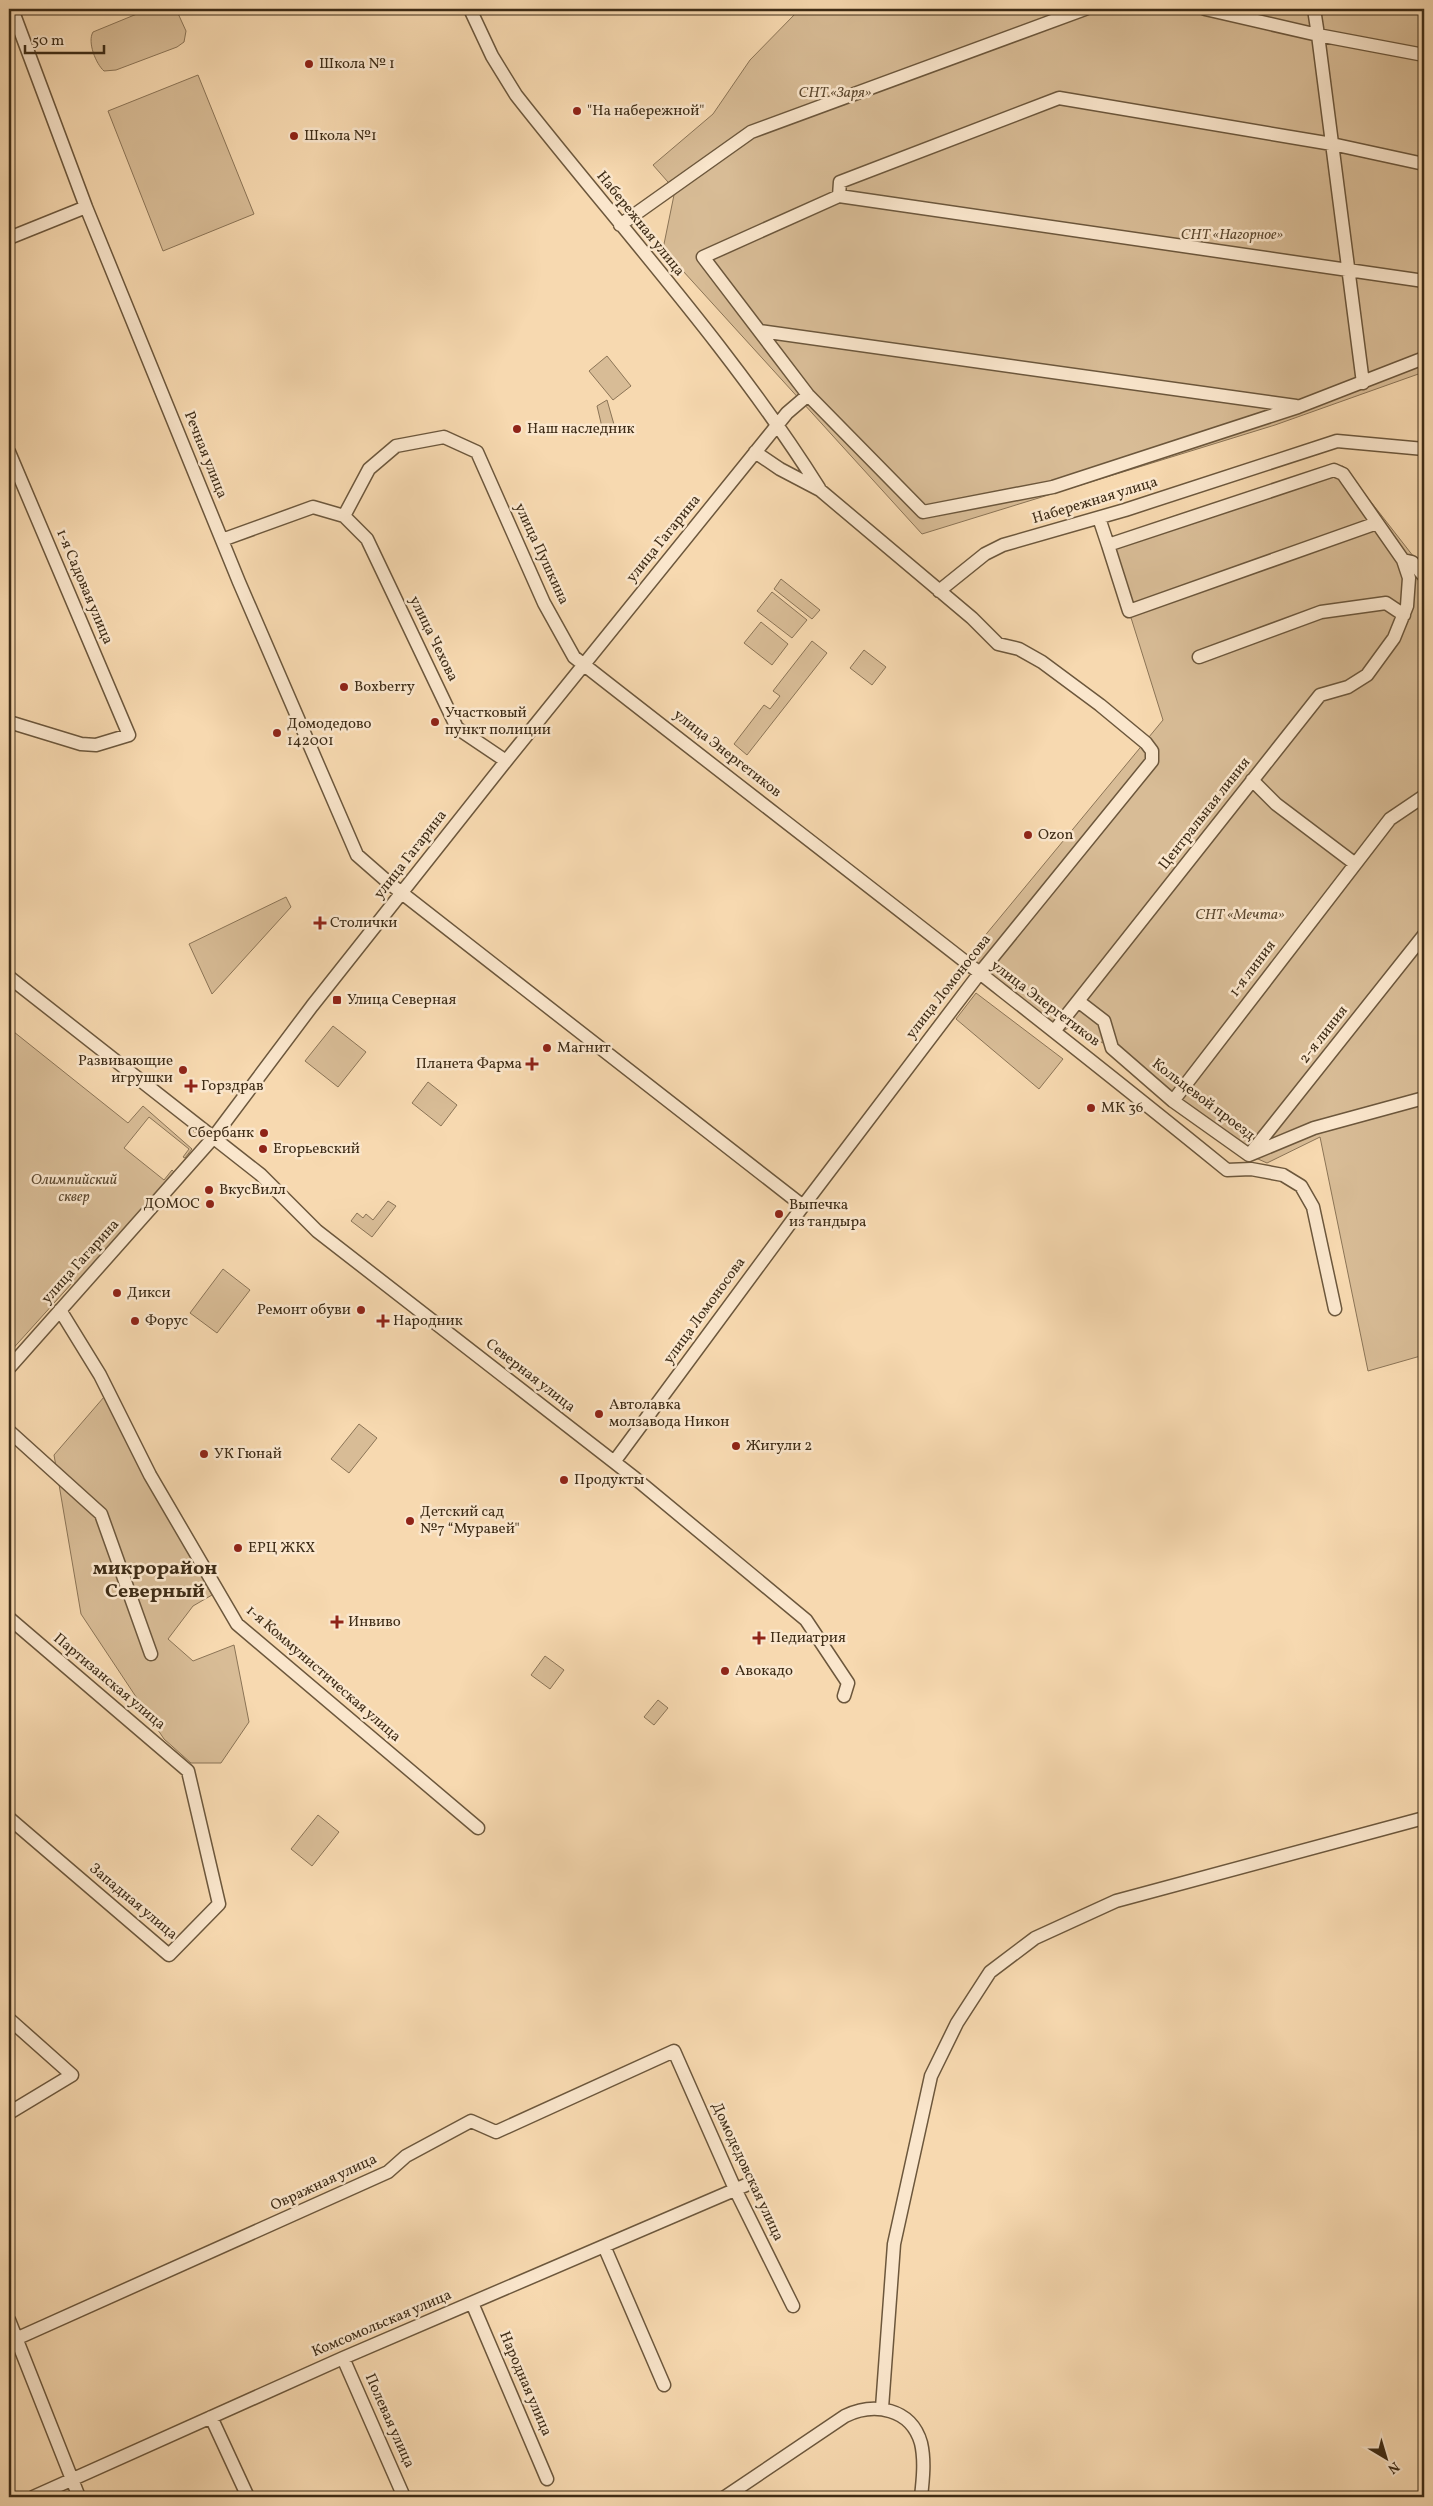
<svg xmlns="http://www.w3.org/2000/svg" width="1433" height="2506" font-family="Vollkorn,serif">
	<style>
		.green { fill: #d8bc96; stroke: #8b7456 }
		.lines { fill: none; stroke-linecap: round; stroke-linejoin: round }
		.minor-casing { stroke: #6c573c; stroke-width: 15 }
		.minor { stroke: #fae6cc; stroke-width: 12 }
		.poi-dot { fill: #8f2418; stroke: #fae6cc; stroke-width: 2 }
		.labels { text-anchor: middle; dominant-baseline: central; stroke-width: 5; stroke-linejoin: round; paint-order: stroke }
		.poi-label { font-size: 15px; fill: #3e2c16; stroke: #fae6cc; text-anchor: start }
		.park-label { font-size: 15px; font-style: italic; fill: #5d4930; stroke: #fae6cc }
		.street-label { font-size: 15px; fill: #3e2c16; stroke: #fae6cc }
		.district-label { font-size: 20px; font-weight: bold; fill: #3e2c16; stroke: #fae6cc }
	</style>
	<rect width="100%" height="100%" fill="#f7d9b0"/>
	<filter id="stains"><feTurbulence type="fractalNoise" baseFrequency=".004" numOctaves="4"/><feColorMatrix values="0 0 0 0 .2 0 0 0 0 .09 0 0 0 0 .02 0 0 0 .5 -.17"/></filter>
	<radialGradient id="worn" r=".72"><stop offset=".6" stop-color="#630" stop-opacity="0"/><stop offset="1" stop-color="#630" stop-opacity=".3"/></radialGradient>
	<path class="green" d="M149,9H176L186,31L184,42L177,47L116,70L104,71C96,64 87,42 93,32Z
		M803,9H1424V372L1275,425L922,534L663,249L675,190L653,165L713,114L750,60L796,13Z
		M198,75L254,214L163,251L108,111Z
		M607,356L631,386L613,400L589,371Z
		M607,400L615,428L602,427L597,406Z
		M1343,466L1424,570V1355L1368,1371L1320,1137L1267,1163L1249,1155L1112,1048L1072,1026L1056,1035L964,961L1163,720L1107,541Z
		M781,579L820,610L812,619L774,589Z
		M772,592L807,620L792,638L757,611Z
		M761,622L788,644L772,665L744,643Z
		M812,641L827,653L747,755L734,744L764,705L770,709L780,696L773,691Z
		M864,650L886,667L872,685L850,668Z
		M286,897L291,907L212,994L189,944Z
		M976,993L1063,1059L1039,1089L956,1019Z
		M333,1026L366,1052L338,1087L305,1061Z
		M9,1028L128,1123L143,1106L192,1149L185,1158L183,1157L189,1149L149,1117L124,1148L164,1180L172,1170L174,1172L80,1288L73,1282L9,1353Z
		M428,1082L457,1105L441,1126L412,1103Z
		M388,1201L396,1206L372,1237L351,1221L357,1213L363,1218L366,1214L373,1220Z
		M223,1269L250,1290L217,1333L190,1313Z
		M104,1397L212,1595L193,1606L168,1639L193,1661L234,1645L249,1722L221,1763H191L164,1739L81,1614L54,1455Z
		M359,1424L377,1438L349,1473L331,1459Z
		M545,1656L564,1670L550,1689L531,1675Z
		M658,1700L668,1708L654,1725L644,1717Z
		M318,1815L339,1832L312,1866L291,1849Z"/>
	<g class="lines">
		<defs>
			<path id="minor" d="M12,9L86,207L239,582L357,855L389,883L803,1206
				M470,9L492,56L516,95C618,225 731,348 819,488
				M1205,9L1318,35L1363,383
				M1314,9L1318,35L1424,55
				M839,196L840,182L1059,98L1332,144L1424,164
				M620,225L751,132L1085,9
				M9,238L86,207
				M1424,281L839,196L703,257L808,395L923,512L1053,487L1298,407L1424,358
				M760,331L1296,406
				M9,452L129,735L96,745L81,744L9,722
				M344,516L369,469L396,446L444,437L477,452L544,603L574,657C792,828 1012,995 1227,1170L1251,1169L1283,1175L1301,1186L1313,1207L1335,1309
				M1099,518L1108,545
				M222,540L313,507L344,516L367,539L457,728L506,761
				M1403,560L1412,562L1424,576
				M939,591L985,554L1003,545L1125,510L1337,441L1424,449
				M1199,657L1321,612L1386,603L1404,615
				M1252,780L1276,804L1354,863
				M9,977L261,1175L317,1231L636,1479L806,1620L848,1683L844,1696
				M1078,1001L1104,1021L1112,1048L1173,1101L1249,1155L1314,1128L1424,1098
				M1055,1030L1320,695L1348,687L1367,675L1394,638L1407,606L1409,578L1403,560L1343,474L1334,470L1108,545L1129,611L1377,523
				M1173,1101L1390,819L1424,796
				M1250,1154L1424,935
				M60,1310L100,1375L150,1475L237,1624L478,1828
				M9,1368L213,1138L312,1006L506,761L787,413L808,395
				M9,1431L101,1514L151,1654
				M614,1462L803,1206L979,974L1152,761V751L1146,743L1100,705L1042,662L1019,649L998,644L972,618L820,490L780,469L755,452
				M9,1618L188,1771L219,1904L169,1955L9,1818
				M9,2019L72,2075L9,2113
				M604,2246L664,2385
				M472,2303L547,2479
				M9,2320L79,2497
				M9,2342L388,2172L406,2156L471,2121L496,2132L674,2051L735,2189L793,2306
				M343,2358L404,2497
				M882,2408L894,2244L931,2076L957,2023L990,1972L1035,1938L1116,1901L1424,1818
				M211,2417L248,2497
				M33,2497L343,2358L746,2185
				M725,2497L845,2416C874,2402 911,2408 921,2443C925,2460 923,2479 921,2497"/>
		</defs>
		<use href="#minor" class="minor-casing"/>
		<use href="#minor" class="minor"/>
	</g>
	<g class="poi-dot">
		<circle cx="309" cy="64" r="5"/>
		<circle cx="577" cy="111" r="5"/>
		<circle cx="294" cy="136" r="5"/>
		<circle cx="517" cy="429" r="5"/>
		<circle cx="344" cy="687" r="5"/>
		<circle cx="435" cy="722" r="5"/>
		<circle cx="277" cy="733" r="5"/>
		<circle cx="1028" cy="835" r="5"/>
		<path d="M317.5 915.5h5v5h5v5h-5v5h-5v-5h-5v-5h5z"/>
		<rect x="332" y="995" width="10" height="10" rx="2.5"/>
		<circle cx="547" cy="1048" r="5"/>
		<path d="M529.5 1056.5h5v5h5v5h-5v5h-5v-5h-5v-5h5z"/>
		<circle cx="183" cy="1070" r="5"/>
		<path d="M188.5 1078.5h5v5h5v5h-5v5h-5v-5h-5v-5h5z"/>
		<circle cx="1091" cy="1108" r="5"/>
		<circle cx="264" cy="1133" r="5"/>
		<circle cx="263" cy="1149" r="5"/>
		<circle cx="209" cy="1190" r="5"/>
		<circle cx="210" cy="1204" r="5"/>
		<circle cx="779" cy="1214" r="5"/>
		<circle cx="117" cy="1293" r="5"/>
		<circle cx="361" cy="1310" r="5"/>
		<circle cx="135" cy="1321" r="5"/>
		<path d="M380.5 1313.5h5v5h5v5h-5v5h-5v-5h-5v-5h5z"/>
		<circle cx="599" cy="1414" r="5"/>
		<circle cx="736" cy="1446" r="5"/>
		<circle cx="204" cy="1454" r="5"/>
		<circle cx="564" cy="1480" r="5"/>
		<circle cx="410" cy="1521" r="5"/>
		<circle cx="238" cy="1548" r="5"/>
		<path d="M334.5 1614.5h5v5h5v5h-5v5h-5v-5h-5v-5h5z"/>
		<path d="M756.5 1630.5h5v5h5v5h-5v5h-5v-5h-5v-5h5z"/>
		<circle cx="725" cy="1671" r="5"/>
	</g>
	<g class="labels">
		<g class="poi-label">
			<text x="319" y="64">Школа № 1</text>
			<text x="587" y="111">"На набережной"</text>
			<text x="304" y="136">Школа №1</text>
			<text x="527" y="429">Наш наследник</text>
			<text x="354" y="687">Boxberry</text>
			<text x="445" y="713">Участковый<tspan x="445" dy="17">пункт полиции</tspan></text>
			<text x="287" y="724">Домодедово<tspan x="287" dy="17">142001</tspan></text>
			<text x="1038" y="835">Ozon</text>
			<text x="330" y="923">Столички</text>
			<text x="347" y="1000">Улица Северная</text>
			<text x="557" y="1048">Магнит</text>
			<text x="173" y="1061" text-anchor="end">Развивающие<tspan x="173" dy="17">игрушки</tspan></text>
			<text x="522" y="1064" text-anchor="end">Планета Фарма</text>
			<text x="201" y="1086">Горздрав</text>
			<text x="1101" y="1108">МК 36</text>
			<text x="254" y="1133" text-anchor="end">Сбербанк</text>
			<text x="273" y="1149">Егорьевский</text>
			<text x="219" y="1190">ВкусВилл</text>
			<text x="200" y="1204" text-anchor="end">ДОМОС</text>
			<text x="789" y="1205">Выпечка<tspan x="789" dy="17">из тандыра</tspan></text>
			<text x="127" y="1293">Дикси</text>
			<text x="351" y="1310" text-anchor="end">Ремонт обуви</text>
			<text x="145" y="1321">Форус</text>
			<text x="393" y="1321">Народник</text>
			<text x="609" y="1405">Автолавка<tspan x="609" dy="17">молзавода Никон</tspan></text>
			<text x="746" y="1446">Жигули 2</text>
			<text x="214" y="1454">УК Гюнай</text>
			<text x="574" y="1480">Продукты</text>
			<text x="420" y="1512">Детский сад<tspan x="420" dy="17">№7 “Муравей"</tspan></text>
			<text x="248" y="1548">ЕРЦ ЖКХ</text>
			<text x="348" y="1622">Инвиво</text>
			<text x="770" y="1638">Педиатрия</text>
			<text x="735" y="1671">Авокадо</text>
		</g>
		<g class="park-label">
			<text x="835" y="93">СНТ «Заря»</text>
			<text x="1232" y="235">СНТ «Нагорное»</text>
			<text x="1240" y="915">СНТ «Мечта»</text>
			<text x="74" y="1180">Олимпийский<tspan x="74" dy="17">сквер</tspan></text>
		</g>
		<g class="street-label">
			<text transform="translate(640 224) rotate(51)">Набережная улица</text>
			<text transform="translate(205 455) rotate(68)">Речная улица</text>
			<text transform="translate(1095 501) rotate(-17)">Набережная улица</text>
			<text transform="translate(664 539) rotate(-51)">улица Гагарина</text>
			<text transform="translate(541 554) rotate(65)">улица Пушкина</text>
			<text transform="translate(84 587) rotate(67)">1-я Садовая улица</text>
			<text transform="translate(433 639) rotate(64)">улица Чехова</text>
			<text transform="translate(727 754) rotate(38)">улица Энергетиков</text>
			<text transform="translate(1205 814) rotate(-52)">Центральная линия</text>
			<text transform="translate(411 855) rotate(-52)">улица Гагарина</text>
			<text transform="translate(1253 969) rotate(-53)">1-я линия</text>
			<text transform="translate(949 987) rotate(-52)">улица Ломоносова</text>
			<text transform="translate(1045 1004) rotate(37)">улица Энергетиков</text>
			<text transform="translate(1324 1035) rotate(-52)">2-я линия</text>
			<text transform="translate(1203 1100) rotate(37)">Кольцевой проезд</text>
			<text transform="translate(81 1262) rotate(-48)">улица Гагарина</text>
			<text transform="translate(705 1311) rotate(-54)">улица Ломоносова</text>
			<text transform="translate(530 1376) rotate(38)">Северная улица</text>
			<text transform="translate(323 1674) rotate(41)">1-я Коммунистическая улица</text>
			<text transform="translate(109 1682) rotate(40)">Партизанская улица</text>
			<text transform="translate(133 1902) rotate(40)">Западная улица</text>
			<text transform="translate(747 2172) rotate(65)">Домодедовская улица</text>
			<text transform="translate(324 2183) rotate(-25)">Овражная улица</text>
			<text transform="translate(382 2324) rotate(-23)">Комсомольская улица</text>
			<text transform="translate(525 2384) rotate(67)">Народная улица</text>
			<text transform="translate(389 2421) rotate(66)">Полевая улица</text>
		</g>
		<g class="district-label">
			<text x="155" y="1569">микрорайон<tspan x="155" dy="23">Северный</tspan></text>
		</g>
	</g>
	<rect width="1433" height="2506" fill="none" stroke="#f7d9b0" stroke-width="30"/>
	<rect x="10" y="10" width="1413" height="2486" fill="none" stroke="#3e2c16" stroke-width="2.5"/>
	<rect x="15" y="15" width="1403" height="2476" fill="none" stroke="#3e2c16"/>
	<g transform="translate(1386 2458) rotate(142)" stroke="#fae6cc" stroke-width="4" paint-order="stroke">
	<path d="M0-4L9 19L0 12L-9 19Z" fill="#3e2c16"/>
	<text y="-8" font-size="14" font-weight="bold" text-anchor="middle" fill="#3e2c16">N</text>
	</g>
	<path d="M25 45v8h79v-8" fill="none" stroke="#3e2c16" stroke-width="2.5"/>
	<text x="32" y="45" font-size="15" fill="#3e2c16" stroke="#fae6cc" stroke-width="4" paint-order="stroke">50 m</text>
	<rect width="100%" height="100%" filter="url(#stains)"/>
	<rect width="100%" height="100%" fill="url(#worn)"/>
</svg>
